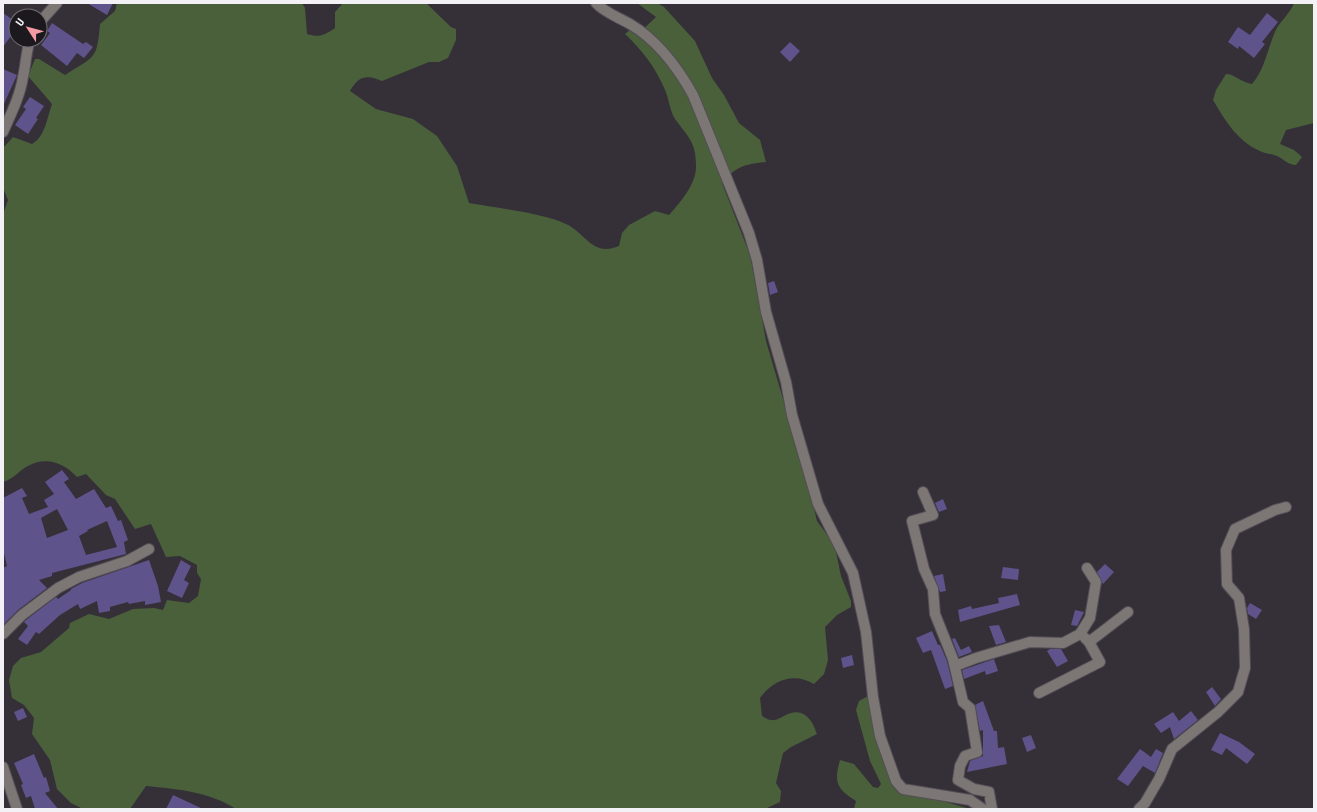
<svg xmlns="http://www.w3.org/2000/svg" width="1317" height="812" font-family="'Roboto Condensed',sans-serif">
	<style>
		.green { fill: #49603a }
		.building { fill: #5f538b; fill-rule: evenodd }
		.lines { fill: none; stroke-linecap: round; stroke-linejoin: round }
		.minor-casing { stroke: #544e56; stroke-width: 12 }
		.minor { stroke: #7c7675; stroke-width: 10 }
	</style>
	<rect width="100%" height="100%" fill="#352f38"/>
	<path class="green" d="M117,3H302L305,8L307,34C319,38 325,35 335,28V12L343,3H426L451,27L456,29V40L448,58L439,62H429L382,81C367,74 358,76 350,91L376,109L413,119L437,136L457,166L469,203C497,208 542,213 566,224C587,234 592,257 619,246L622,233L629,225L655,211L669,215C681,202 697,183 696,165C696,141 687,136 675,119C670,111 669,99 665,90C656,68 642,50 625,34L631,29L639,33L656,17L637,3H657L664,7L695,41L712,78L724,95L739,123L760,140L766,162C745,164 736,166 722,183L750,255L766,341L810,491L817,521L828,536L836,552L841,576L851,601V607L837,615L825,627L828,660L824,674L814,684C794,672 773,680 760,698L762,716C764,717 768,720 771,720C777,721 783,716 788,714C804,707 813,721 817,734L791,747L783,753L776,783L781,791L780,802L765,809H236C210,792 177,789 146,786L130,809H83L71,803L57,789L50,760L32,734L34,718L24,705L12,698L9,680L13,666L21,658L41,652L69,628L70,623L89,614L109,619L133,609L154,608L163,610L167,600L189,603L198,596L201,579L197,573V565L180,556L166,557L151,524L135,529L115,499L106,495L86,474L77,477C63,462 45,456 26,467C18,472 13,479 3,482V214L8,200L3,188V148L13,137L32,144C45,137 47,118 52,104L28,76L35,59H39L65,75C94,56 97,61 100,24L115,11Z
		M1294,3H1314V123L1286,130L1280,144L1294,150L1302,157L1296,165C1288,165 1284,159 1277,156C1273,154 1269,154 1265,153C1239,144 1226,122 1213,100L1216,90L1226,74C1235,74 1240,82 1252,84C1265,69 1267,50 1275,32C1279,22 1290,14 1294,3Z
		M868,696L897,788L970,809H854L856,801C838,789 833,784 840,760L854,764L873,787L878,788L881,784L870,761L856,710L859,701Z"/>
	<path class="building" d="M87,3H113L107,15Z
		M3,13L16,22V39L11,36L3,47Z
		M1267,13L1278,22L1262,42L1265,44L1254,58L1239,46L1238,49L1228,42L1238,27L1250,35Z
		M52,23L83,44L86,42L93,47L84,58L77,53L67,66L41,45L50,33L47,31Z
		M790,42L800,51L790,62L780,52Z
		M3,69L17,75L3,106Z
		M30,97L44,106L36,118L38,119L28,134L15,125L26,109L23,107Z
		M774,281L778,292L770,295L768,283Z
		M62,470L69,479L64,482L76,499L94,489L106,508L111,506L118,521L121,520L128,540L124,542L126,554L52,573V576L39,580L47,588L18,610L3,625V568L7,566L3,549V498L22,488L27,496L22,498L29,514L48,507L44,500L54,494L45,482ZM57,509L68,530L47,538L41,518ZM107,521L117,547L86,555L79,536L88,531L87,530Z
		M943,499L947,509L939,512L935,503Z
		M149,560L158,586L161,602L145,605V601L129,604L128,602L110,607V611L99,613L97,601L80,609L78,604L60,615L39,634L36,632L27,645L18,639L28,626L24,622L26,620L56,597L58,599L71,590V589L82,583Z
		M181,560L191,566L184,580L189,583L182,598L167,591Z
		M1105,564L1114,572L1103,584L1097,572Z
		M1003,567L1019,569L1018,580L1001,578Z
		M943,574L946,591L940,592L934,576Z
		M1017,594L1020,605L960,622L958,610L971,606L972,609L999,603L998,598Z
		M1250,603L1262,610L1256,619L1248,614L1247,608Z
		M1075,610L1084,612L1077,626L1071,625Z
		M999,625L1006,642L996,645L989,626Z
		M932,631L938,645H940L947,661L953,686L945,689L931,650L923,653L916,638Z
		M955,638L961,650L969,646L972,652L959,657L952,639Z
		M1050,649H1061L1068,661L1057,667L1047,651Z
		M852,655L854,665L843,668L841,658Z
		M994,659L998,671L986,675L985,671L964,679L962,670Z
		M1212,687L1221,699L1215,706L1206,692Z
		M983,701L994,731H997L998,748L1004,747L1007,764L967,772L970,761L983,756V730L980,731L975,705Z
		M23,708L27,717L18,721L14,712Z
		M1191,711L1198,720L1174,739L1170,727L1161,733L1154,724L1173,712L1179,721Z
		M1220,733L1239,742L1255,754L1247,764L1226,748L1222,755L1211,750Z
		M1031,735L1036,748L1027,752L1022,738Z
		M1140,749L1151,757L1156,749L1163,753L1155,773L1143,766L1128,786L1117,779Z
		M34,754L44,778L46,777L50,791L45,793L58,809H35L31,796L26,798L21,785L23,784L14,763Z
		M173,795L203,809H166Z"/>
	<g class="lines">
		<defs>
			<path id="minor" d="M596,3C605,13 618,17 630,24C657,40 678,68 693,95L749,233L757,260L766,312L786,382L792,415L818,504L853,573L866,632L873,697L880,736L896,781L903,789L970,800L983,809
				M40,22L57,3
				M3,132C11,114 20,96 23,77C26,64 26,52 30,40
				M923,492L933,515L912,521L924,569L933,589L935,614L953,659L963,702L970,708L977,752L965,756L960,766L958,780L974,789L989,792L992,809
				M3,634L22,615L58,588L79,577L127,561L149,549
				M1085,638L1089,642L1128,612
				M955,666L976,658L1030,642L1063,643L1080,634L1090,618L1096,582L1087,568
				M1039,693L1100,662L1089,642
				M3,767L17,809
				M1139,809L1145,803L1159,779L1172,749L1218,712L1238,692L1245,668L1244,629L1239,598L1227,584L1226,550L1235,529L1275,510L1286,507"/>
		</defs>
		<use href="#minor" class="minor-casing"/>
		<use href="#minor" class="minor"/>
	</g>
	<rect width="1317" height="812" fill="none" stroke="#f4f1f6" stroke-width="8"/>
	<g transform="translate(28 28) rotate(306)"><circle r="19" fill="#1b191d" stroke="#726f74"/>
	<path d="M0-3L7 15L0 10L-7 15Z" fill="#f49aa3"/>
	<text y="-6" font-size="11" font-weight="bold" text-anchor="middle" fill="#f4f1f6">U</text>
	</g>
</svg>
